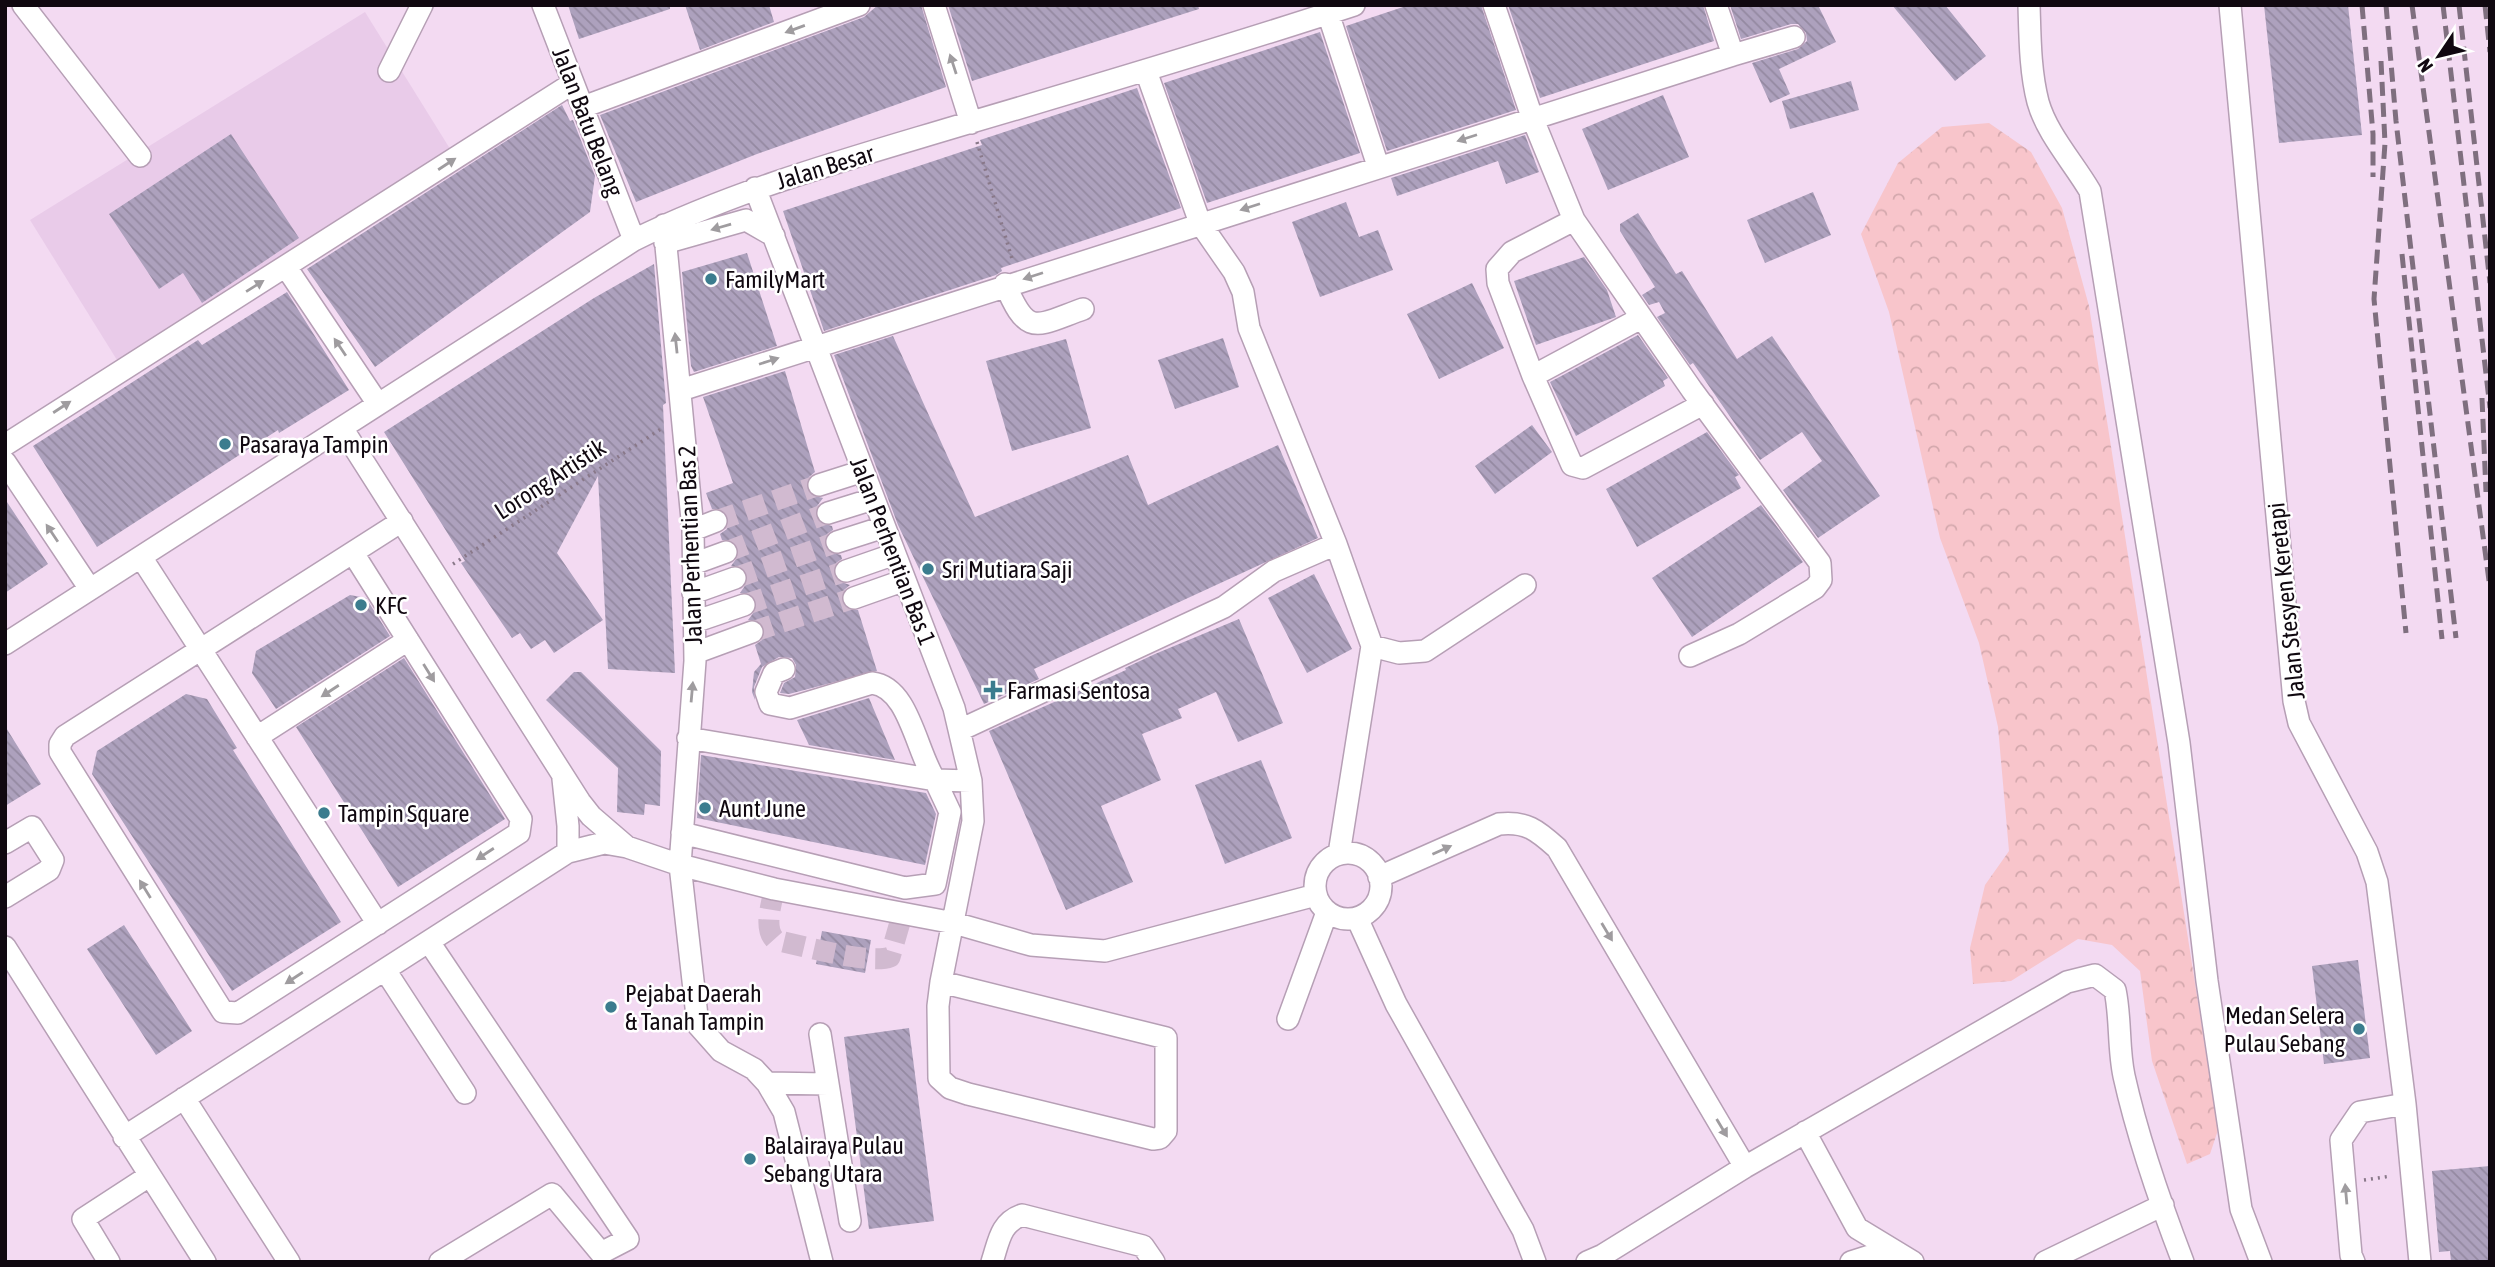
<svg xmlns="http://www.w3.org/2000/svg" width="2495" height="1267" font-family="'Asap Condensed',sans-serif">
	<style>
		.built { fill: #e9cbe9 }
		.forest { fill: url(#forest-crowns) }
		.building { fill: url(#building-back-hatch) }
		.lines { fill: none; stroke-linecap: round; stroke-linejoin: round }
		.minor-tunnel { stroke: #d1bad0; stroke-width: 21; stroke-dasharray: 21 10; stroke-linecap: butt }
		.minor-casing { stroke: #b69fb5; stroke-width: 24 }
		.path { stroke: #897889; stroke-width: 3.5; stroke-dasharray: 2 5; stroke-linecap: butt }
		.minor { stroke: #fff; stroke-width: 21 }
		.rail { stroke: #7f6f7f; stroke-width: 5; stroke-dasharray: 14 7; stroke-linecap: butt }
		.oneway { fill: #9f9c9f }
		.poi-dot { fill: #3b7c8e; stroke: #fff; stroke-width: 2.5 }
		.labels { text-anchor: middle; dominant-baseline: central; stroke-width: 5; stroke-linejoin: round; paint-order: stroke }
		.street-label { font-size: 24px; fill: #100810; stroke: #fff }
		.poi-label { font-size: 24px; fill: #100810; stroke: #fff; text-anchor: start }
	</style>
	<defs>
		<pattern id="forest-crowns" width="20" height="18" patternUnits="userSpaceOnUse" patternTransform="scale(1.75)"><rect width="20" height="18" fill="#f8c5cb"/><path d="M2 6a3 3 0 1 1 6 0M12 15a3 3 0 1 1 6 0" fill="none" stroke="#d4a8ad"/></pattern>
		<pattern id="building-back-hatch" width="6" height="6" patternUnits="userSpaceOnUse" patternTransform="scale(1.75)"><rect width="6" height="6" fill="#ada1bd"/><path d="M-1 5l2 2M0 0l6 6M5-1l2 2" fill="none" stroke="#9489a1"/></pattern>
	</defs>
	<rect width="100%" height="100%" fill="#f3daf2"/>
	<path class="built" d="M365,12L452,152L117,360L30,220Z"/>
	<path class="forest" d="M1989,123L2031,152L2062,208L2089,306L2218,1130L2210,1154L2187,1164L2152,1061L2140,971L2112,945L2078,939L2011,981L1973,984L1970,948L1985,885L2009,851L1998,727L1979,643L1940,538L1889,312L1861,234L1898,163L1942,127Z"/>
	<path class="building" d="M568,5H670V9L579,39Z
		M685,5H769L774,22L700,50Z
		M878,5H921L946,87L757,154L636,202L600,115L864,17Z
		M948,5H1198L1199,9L972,81Z
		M1409,5H1481L1516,110L1387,151L1346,26Z
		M1508,5H1703L1714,41L1540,98Z
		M1730,5H1818L1836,42L1779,69L1790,94L1770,103L1752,63L1798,49L1807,41L1806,33L1798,24H1791L1741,39Z
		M1892,5H1945L1986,56L1955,81Z
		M2264,5H2348L2362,135L2279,143Z
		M1320,32L1360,153L1207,203L1164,83Z
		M1851,81L1859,110L1790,129L1782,101Z
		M1137,88L1181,208L1001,268L1002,271L996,275L824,331L783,211L982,145L980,140Z
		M1663,95L1689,157L1608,190L1582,129Z
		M562,105L570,121L573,120L595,176L590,212L375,367L307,269Z
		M231,134L299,238L202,303L183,273L159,289L109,214Z
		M1525,135L1539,172L1506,184L1498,161L1397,196L1391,178Z
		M1813,192L1831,235L1765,263L1747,220Z
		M1346,202L1359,237L1378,230L1393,270L1320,297L1292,222Z
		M1638,213L1676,274L1682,271L1737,359L1772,336L1880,496L1818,538L1783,490L1822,461L1802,432L1760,460L1693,363L1690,365L1657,317L1665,313L1659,302L1649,305L1642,295L1655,287L1620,231V224Z
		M747,253L777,346L694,372L691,366L682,272Z
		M1584,257L1607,290L1616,317L1536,345L1514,281Z
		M654,264L666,403L663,405L675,673L608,669L598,476L557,553L603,620L554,653L545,640L531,649L520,633L512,638L461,563L465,561L384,432L594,298Z
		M1472,283L1504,348L1439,379L1407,314Z
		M287,292L349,390L279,433L278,430L97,547L33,446L198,340L202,345Z
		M1638,335L1668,378L1663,381L1665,386L1576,436L1550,382Z
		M893,336L975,517L1128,455L1148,505L1278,445L1318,538L1034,669L1039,679L984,704L898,525L834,355Z
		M1223,338L1239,387L1175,409L1158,360Z
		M1066,339L1091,428L1012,451L986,361Z
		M785,371L815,472L809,477L806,488L811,495L823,498L815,509V516L820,523L832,526L833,530L827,534L824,545L829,552L841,555L842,559L836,563L833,575L838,581L850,585L844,590L841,602L846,608L858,610L877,671L789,694L780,693L784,683L795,677L796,665L792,658L779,657L762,667L754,687L755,700L752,692L754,672L761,664L755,645L762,640L764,628L760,622L748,620L757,608V601L752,595L740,593L748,581V574L743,568L731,566L739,555L738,548L734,542L722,540L720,534L727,529L728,517L724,510L712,509L706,493L733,483L703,397Z
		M1532,425L1552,452L1495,494L1475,466Z
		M1707,432L1739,475L1735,477L1741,488L1637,547L1606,489Z
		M5,499L48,564L5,593Z
		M1761,505L1803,562L1692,637L1652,578Z
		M1314,574L1352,649L1307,673L1268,598Z
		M350,595L366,598L390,636L276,709L252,673L256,651Z
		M1239,619L1283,723L1238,742L1216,692L1178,709L1182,718L1142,734L1161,780L1101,806L1133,882L1066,910L989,731L1126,670L1125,668L1155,654Z
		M404,658L505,819L398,887L296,727Z
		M574,672H581L661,751L660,806L645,804L644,815L617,812L618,768L546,700Z
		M186,694L207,699L237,748L233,750L341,922L232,991L92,774L97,751Z
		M869,698L895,760L809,745L797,720Z
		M5,726L41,784L5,806Z
		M701,755L926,793L936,814L925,865L697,818Z
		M1261,760L1292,838L1225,864L1195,785Z
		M124,925L192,1031L156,1055L87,949Z
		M822,931L871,940L865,973L816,964Z
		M2358,960L2370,1058L2324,1064L2312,966Z
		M909,1028L934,1221L869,1229L844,1037Z
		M2490,1166V1262H2451L2450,1251L2439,1252L2432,1171Z"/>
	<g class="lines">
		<path class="minor-tunnel" d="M716,521L819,485
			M726,552L828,513
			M735,578L837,542
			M744,605L846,571
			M752,632L854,598
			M774,889C772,904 763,928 775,940C799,945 870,965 890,957L903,912"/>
		<defs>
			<path id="minor" d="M23,5L140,156
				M543,5L634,240
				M934,5L971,123
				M1494,5L1532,117L1574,220L1692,390L1820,563L1821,580L1815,588L1739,634L1690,656
				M2029,5C2030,37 2030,71 2038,102C2047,134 2073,162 2090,191L2179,743L2207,981L2241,1209L2261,1262
				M2230,5L2294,701L2299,723L2367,852L2377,882L2405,1104L2420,1262
				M1328,13L1378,166
				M1733,55L1794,37
				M389,71L422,5
				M1146,71L1200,223L1234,272L1243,292L1249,328L1336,544L1372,646L1339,854
				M583,107L859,5
				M755,188L954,708L971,781L973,821L941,982L938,1006L939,1078L950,1088L968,1094L1153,1139L1160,1138L1166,1131V1038L941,982
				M1574,220L1512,252L1497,269L1498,283L1533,376L1572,465L1583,468L1703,404
				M664,225L693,530L695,661L680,865L698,1025L721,1051L754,1069L767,1083L784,1112L822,1262
				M665,243L746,220L774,236
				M286,267L378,404
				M1005,284C1028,338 1035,326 1083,309
				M1533,376L1641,318
				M681,390L1733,55L1716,5
				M342,428L580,802L591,816L627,847
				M5,445L573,83
				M5,462L90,589
				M819,485L863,471
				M828,513L873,499
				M693,530L716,521
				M837,542L884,527
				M353,553L521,819L519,833L238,1013L223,1012L60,752V744L65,736L402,521
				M141,557L378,924
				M693,564L726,552
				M846,571L895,554
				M693,593L735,578
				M854,598L905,580
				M694,622L744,605
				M5,644L634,240C738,189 848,159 958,126C1091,87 1223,48 1354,5
				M1372,646L1399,653L1425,651L1525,585
				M695,653L752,632
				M784,669L774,673L766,692L770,704L790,708L872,683C909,687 916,751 935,780L971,781
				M960,730L1224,607L1274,571L1336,544
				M257,737L408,640
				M563,779L568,826V852
				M682,833L905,888L935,884L950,812L935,780L688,738
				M5,843L32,827L53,860L49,870L5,897
				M1315 886a33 33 0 1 1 66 0a33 33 0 1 1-66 0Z
				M1379,877L1499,824C1526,821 1537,830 1557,848L1745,1167
				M1357,918L1396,1004L1523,1230L1535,1262
				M429,942L628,1239L601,1253L552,1194L440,1262
				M5,947L205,1262
				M385,970L465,1093
				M1288,1019L1327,912
				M820,1034L850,1221
				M767,1083L828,1084
				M184,1098L289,1262
				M1805,1132L1857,1228L1913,1262
				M124,1137L568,852L604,843L627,847L680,865L774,889L954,923L1031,945L1105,951L1316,895
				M109,1262L83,1219L149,1176
				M992,1262C999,1241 1000,1223 1022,1215L1143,1246L1154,1262
				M1587,1262L1603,1255L1745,1167L2067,982L2095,975L2115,990C2121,1018 2118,1048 2124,1076C2138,1139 2160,1202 2183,1262
				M1851,1262L1873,1255L1884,1262
				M2045,1262L2163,1205
				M2354,1262L2351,1255L2341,1140L2360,1112L2405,1104"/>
		</defs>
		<use href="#minor" class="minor-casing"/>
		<path class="path" d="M977,142L1013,262
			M453,564L664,427
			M2364,1180L2391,1176"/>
		<use href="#minor" class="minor"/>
		<path class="rail" d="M2362,5L2373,134V177
			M2386,5L2396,121L2456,638
			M2412,5L2490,588
			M2443,5L2490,408
			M2459,5L2490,283
			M2485,5L2490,52
			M2381,61L2385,143L2374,299L2406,633
			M2402,254L2442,639
			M2482,398L2486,492"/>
	</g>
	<defs><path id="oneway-solid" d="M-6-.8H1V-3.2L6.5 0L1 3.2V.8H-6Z" transform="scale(1.75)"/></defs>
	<g class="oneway">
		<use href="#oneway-solid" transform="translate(795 29) rotate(160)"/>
		<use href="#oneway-solid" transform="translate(953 64) rotate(-108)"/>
		<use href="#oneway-solid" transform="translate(1467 138) rotate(162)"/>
		<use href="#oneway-solid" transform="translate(447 164) rotate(-33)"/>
		<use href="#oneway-solid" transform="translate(1250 207) rotate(162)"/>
		<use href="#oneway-solid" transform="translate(721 227) rotate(164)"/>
		<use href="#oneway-solid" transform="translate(1033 276) rotate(162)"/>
		<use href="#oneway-solid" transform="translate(255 286) rotate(-32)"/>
		<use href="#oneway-solid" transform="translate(676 343) rotate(-96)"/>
		<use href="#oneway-solid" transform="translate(340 347) rotate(-124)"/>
		<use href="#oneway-solid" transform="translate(769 361) rotate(-18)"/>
		<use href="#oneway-solid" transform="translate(62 407) rotate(-33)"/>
		<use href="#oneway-solid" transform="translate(52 533) rotate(-124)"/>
		<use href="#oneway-solid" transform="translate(429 673) rotate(58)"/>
		<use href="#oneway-solid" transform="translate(330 691) rotate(147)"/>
		<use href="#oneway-solid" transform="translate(692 692) rotate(-85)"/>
		<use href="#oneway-solid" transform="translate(1442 850) rotate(-24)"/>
		<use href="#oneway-solid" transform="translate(485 854) rotate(147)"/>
		<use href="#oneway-solid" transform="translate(145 889) rotate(-122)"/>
		<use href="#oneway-solid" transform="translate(1607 932) rotate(59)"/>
		<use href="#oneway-solid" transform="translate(294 978) rotate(147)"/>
		<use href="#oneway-solid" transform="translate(1722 1128) rotate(59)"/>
		<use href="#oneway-solid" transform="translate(2346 1194) rotate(-95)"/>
	</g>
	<g class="poi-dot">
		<circle cx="711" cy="279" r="7"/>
		<circle cx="225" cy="444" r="7"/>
		<circle cx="928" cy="569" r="7"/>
		<circle cx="361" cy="605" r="7"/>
		<path d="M989.5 679.5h7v7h7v7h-7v7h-7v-7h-7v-7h7z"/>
		<circle cx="705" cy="808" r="7"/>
		<circle cx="324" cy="813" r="7"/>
		<circle cx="611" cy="1007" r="7"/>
		<circle cx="2359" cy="1029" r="7"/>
		<circle cx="750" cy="1159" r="7"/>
	</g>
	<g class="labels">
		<g class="street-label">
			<text transform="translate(588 122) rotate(69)">Jalan Batu Belang</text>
			<text transform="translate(825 167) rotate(-17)">Jalan Besar</text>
			<text transform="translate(550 479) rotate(-33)">Lorong Artistik</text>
			<text transform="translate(690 545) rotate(-92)">Jalan Perhentian Bas 2</text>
			<text transform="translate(893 551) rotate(69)">Jalan Perhentian Bas 1</text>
			<text transform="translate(2286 601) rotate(-96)">Jalan Stesyen Keretapi</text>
		</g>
		<g class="poi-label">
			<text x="725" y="279">FamilyMart</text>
			<text x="239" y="444">Pasaraya Tampin</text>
			<text x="942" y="569">Sri Mutiara Saji</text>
			<text x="375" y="605">KFC</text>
			<text x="1007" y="690">Farmasi Sentosa</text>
			<text x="719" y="808">Aunt June</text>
			<text x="338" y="813">Tampin Square</text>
			<text x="625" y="993">Pejabat Daerah<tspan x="625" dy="28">&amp; Tanah Tampin</tspan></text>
			<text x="2345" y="1015" text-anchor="end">Medan Selera<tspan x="2345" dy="28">Pulau Sebang</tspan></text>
			<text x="764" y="1145">Balairaya Pulau<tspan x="764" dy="28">Sebang Utara</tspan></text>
		</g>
	</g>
	<rect width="2495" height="1267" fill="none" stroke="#100810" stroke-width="14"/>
	<g transform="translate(2439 56) rotate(235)" stroke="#ffffff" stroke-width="5" paint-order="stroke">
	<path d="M0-5L12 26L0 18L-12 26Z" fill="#100810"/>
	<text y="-10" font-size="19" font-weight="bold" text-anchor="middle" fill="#100810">N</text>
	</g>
</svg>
